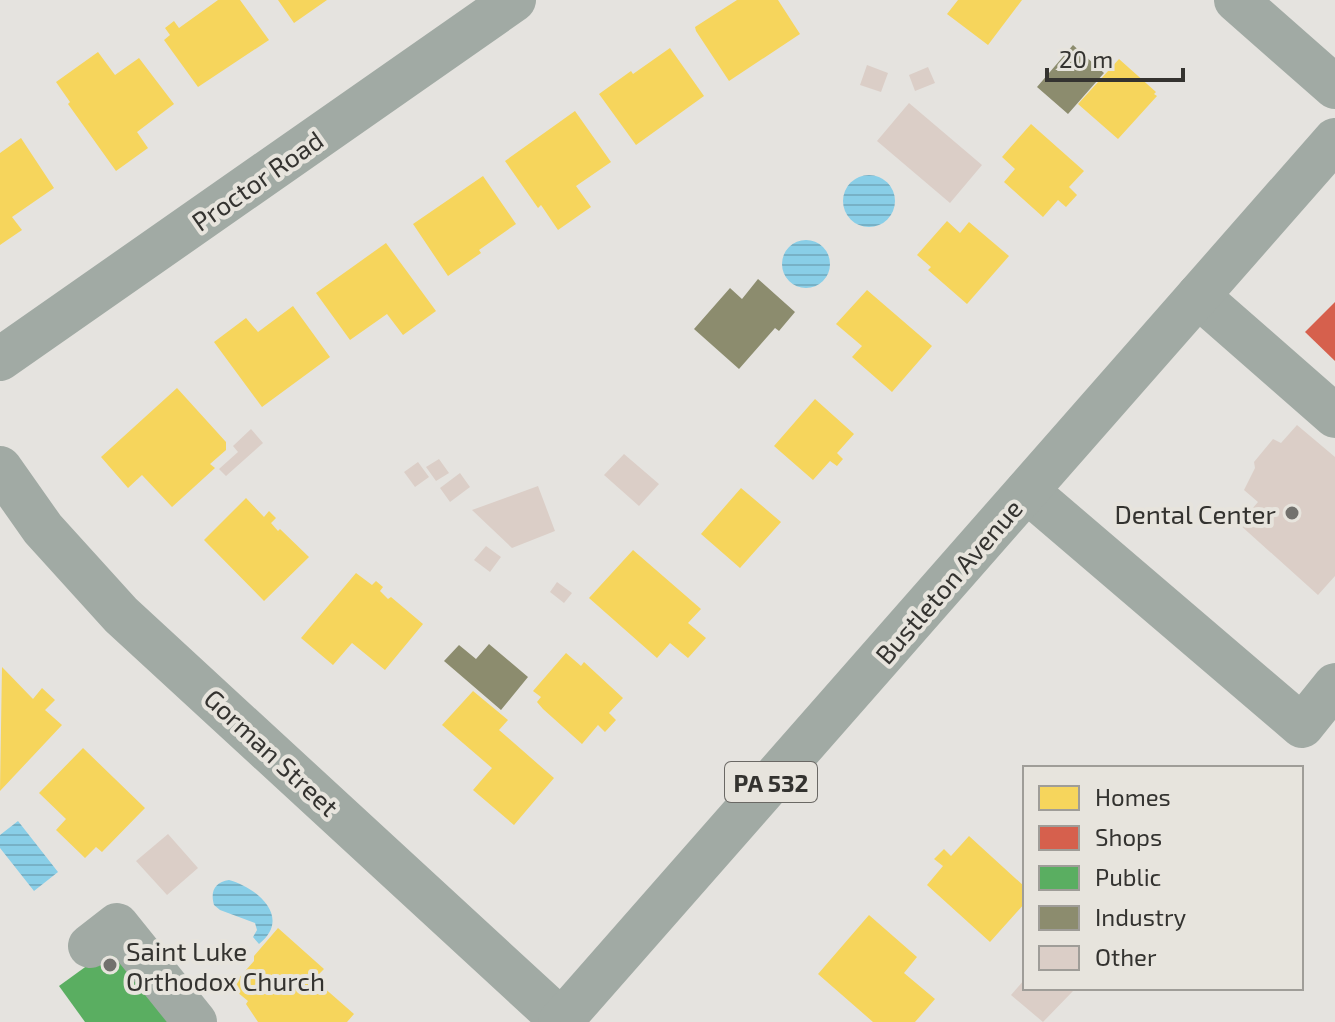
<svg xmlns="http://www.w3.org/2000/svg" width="1335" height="1022" font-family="'Exo 2',sans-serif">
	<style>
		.water { fill: url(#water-rules) }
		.homes { fill: #f6d55c }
		.shops { fill: #d6604d }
		.public { fill: #5aae61 }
		.industry { fill: #8c8c6e }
		.building { fill: #dbcec7 }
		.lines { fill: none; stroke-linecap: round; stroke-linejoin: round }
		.minor { stroke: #a1aaa4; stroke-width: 44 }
		.major { stroke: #a1aaa4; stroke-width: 44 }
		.poi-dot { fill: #72716d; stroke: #e7e4dd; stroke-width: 3 }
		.labels { text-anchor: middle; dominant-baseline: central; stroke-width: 8; stroke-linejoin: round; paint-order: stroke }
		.shield { fill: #e7e4dd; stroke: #6a6864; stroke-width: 2 }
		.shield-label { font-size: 24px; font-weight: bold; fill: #343330 }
		.street-label { font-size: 26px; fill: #343330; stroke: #e7e4dd }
		.poi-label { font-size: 26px; fill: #343330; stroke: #e7e4dd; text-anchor: end }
	</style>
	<defs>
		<pattern id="water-rules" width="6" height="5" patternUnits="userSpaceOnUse" patternTransform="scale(2)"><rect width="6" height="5" fill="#89cee7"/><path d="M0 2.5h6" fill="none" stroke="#77b1c6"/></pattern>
	</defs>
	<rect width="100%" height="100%" fill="#e5e3df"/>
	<path class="water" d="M843 201a26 26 0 1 1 52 0a26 26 0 1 1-52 0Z
		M782 264a24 24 0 1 1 48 0a24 24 0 1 1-48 0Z
		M18,821L58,872L34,891L0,848V835Z
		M229,880C258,888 292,918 259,944L253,937L257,930L255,923L220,910L214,905C210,891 215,882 229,880Z"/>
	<path class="homes" d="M218,0H240L269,40L198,87L164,40L170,35L165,28L174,21L179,28Z
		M278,0H327L294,23Z
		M737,0H778L800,34L729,81L696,31L695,27Z
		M958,0H1022L988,45L947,14Z
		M670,48L704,96L636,145L599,94L631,71L633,74Z
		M98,52L115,75L139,58L174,104L137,132L148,148L116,171L68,104L70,102L56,82Z
		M1119,59L1156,92L1154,94L1157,96L1118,139L1078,104Z
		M575,111L611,162L576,186L591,207L558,230L541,205L538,208L505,161Z
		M1031,124L1084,171L1069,187L1077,195L1066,207L1058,200L1043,217L1004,182L1015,169L1002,157Z
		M21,138L54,188L12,217L22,230L0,245V153Z
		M483,176L516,224L479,250L481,253L448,276L413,224Z
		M947,221L960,233L969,222L1009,256L967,304L928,270L931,267L917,255Z
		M386,243L436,311L403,335L387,314L350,340L316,293Z
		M867,290L932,346L892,392L852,357L862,346L836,324Z
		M293,306L330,357L262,407L214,342L246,318L258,332Z
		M177,388L226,442V450L210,464L215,468L172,507L142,475L128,488L101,457Z
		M815,399L854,434L837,453L843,459L837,466L830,461L813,480L774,446Z
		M741,488L781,522L740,568L701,534Z
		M246,498L264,517L269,511L276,518L271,523L278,531L280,529L309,557L264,601L204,540Z
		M633,550L701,609L688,623L706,638L688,658L670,643L657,658L589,598Z
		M356,573L372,585L376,581L383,587L380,591L388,599L391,597L423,624L385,670L352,643L333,665L301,638Z
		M566,653L581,666L584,662L623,698L609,713L616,720L605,732L598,725L582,744L543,709L537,702L541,697L533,691Z
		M2,667L33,699L42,688L55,700L45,710L62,725L0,791Z
		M473,691L508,720L499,730L554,778L514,825L473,790L492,768L442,725Z
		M83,748L145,808L102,852L96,847L85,858L56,830L66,819L39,793Z
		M969,836L1025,887V903L990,942L927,885L943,866L934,859L944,849L951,856Z
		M869,915L917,957L904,973L935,999L915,1022H873L818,974Z
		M278,928L324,969L314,979L354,1014L347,1022H258L246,1004L248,1001L231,987L254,961V956Z"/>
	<path class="shops" d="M1335,302V361L1305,332Z"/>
	<path class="public" d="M117,944L174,1022H85L59,986Z"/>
	<path class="industry" d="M1073,45L1104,73L1068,114L1037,87Z
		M758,279L795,312L779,331L775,328L739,369L694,329L730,288L742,299Z
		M489,644L528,677L501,710L444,661L459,645L476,659Z"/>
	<path class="building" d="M867,65L888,73L881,92L860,85Z
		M928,67L935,83L915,91L909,75Z
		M909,103L982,165L950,203L877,141Z
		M1297,425L1335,457V576L1318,595L1239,524L1258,502L1244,490L1255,468L1254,462L1273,439L1281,443Z
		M251,429L263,443L226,476L219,469L238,452L233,446Z
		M624,454L659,484L639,506L604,475Z
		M439,459L449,473L436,481L426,467Z
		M418,462L429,477L415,487L404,472Z
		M460,473L470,487L450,502L440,488Z
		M538,486L555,531L512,548L472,510Z
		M486,546L501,557L490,572L474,560Z
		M557,582L572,593L564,603L550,592Z
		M168,834L198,868L167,895L136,861Z
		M1025,979V988H1071L1073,991L1043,1022L1011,995Z"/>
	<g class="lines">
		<path class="minor" d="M1236,0L1335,87
			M1198,296L1335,416
			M0,359L514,0
			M0,468L43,529L121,615L562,1021
			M1027,491L1302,726L1335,685
			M90,946L117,925L195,1022"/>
		<path class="major" d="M560,1022L1335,140"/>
	</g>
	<g class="poi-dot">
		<circle cx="1292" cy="513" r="8"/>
		<circle cx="110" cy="965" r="8"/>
	</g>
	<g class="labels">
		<rect class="shield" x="725" y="762" width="92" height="40" rx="6"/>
		<g class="shield-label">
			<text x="771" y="782">PA 532</text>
		</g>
		<g class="street-label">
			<text transform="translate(257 180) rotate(-35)">Proctor Road</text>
			<text transform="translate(948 581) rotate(-49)">Bustleton Avenue</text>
			<text transform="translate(272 752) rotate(43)">Gorman Street</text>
		</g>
		<g class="poi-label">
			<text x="1276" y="513">Dental Center</text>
			<text x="126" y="950" text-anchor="start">Saint Luke<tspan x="126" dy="30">Orthodox Church</tspan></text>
		</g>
	</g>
	<rect x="1023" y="766" width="280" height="224" fill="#e7e4dd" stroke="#9f9d98" stroke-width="2"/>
	<rect x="1039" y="786" width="40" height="24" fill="#f6d55c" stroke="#9f9d98" stroke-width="2"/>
	<text x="1095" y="806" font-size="24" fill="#343330">Homes</text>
	<rect x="1039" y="826" width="40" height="24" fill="#d6604d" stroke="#9f9d98" stroke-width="2"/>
	<text x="1095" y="846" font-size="24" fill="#343330">Shops</text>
	<rect x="1039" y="866" width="40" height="24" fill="#5aae61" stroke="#9f9d98" stroke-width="2"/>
	<text x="1095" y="886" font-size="24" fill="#343330">Public</text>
	<rect x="1039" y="906" width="40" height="24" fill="#8c8c6e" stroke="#9f9d98" stroke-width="2"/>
	<text x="1095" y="926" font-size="24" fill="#343330">Industry</text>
	<rect x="1039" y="946" width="40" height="24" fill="#dbcec7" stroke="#9f9d98" stroke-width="2"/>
	<text x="1095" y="966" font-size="24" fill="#343330">Other</text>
	<path d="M1047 68v12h136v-12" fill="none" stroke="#343330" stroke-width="4"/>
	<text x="1059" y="68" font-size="24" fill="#343330" stroke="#e7e4dd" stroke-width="6" paint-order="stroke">20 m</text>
</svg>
